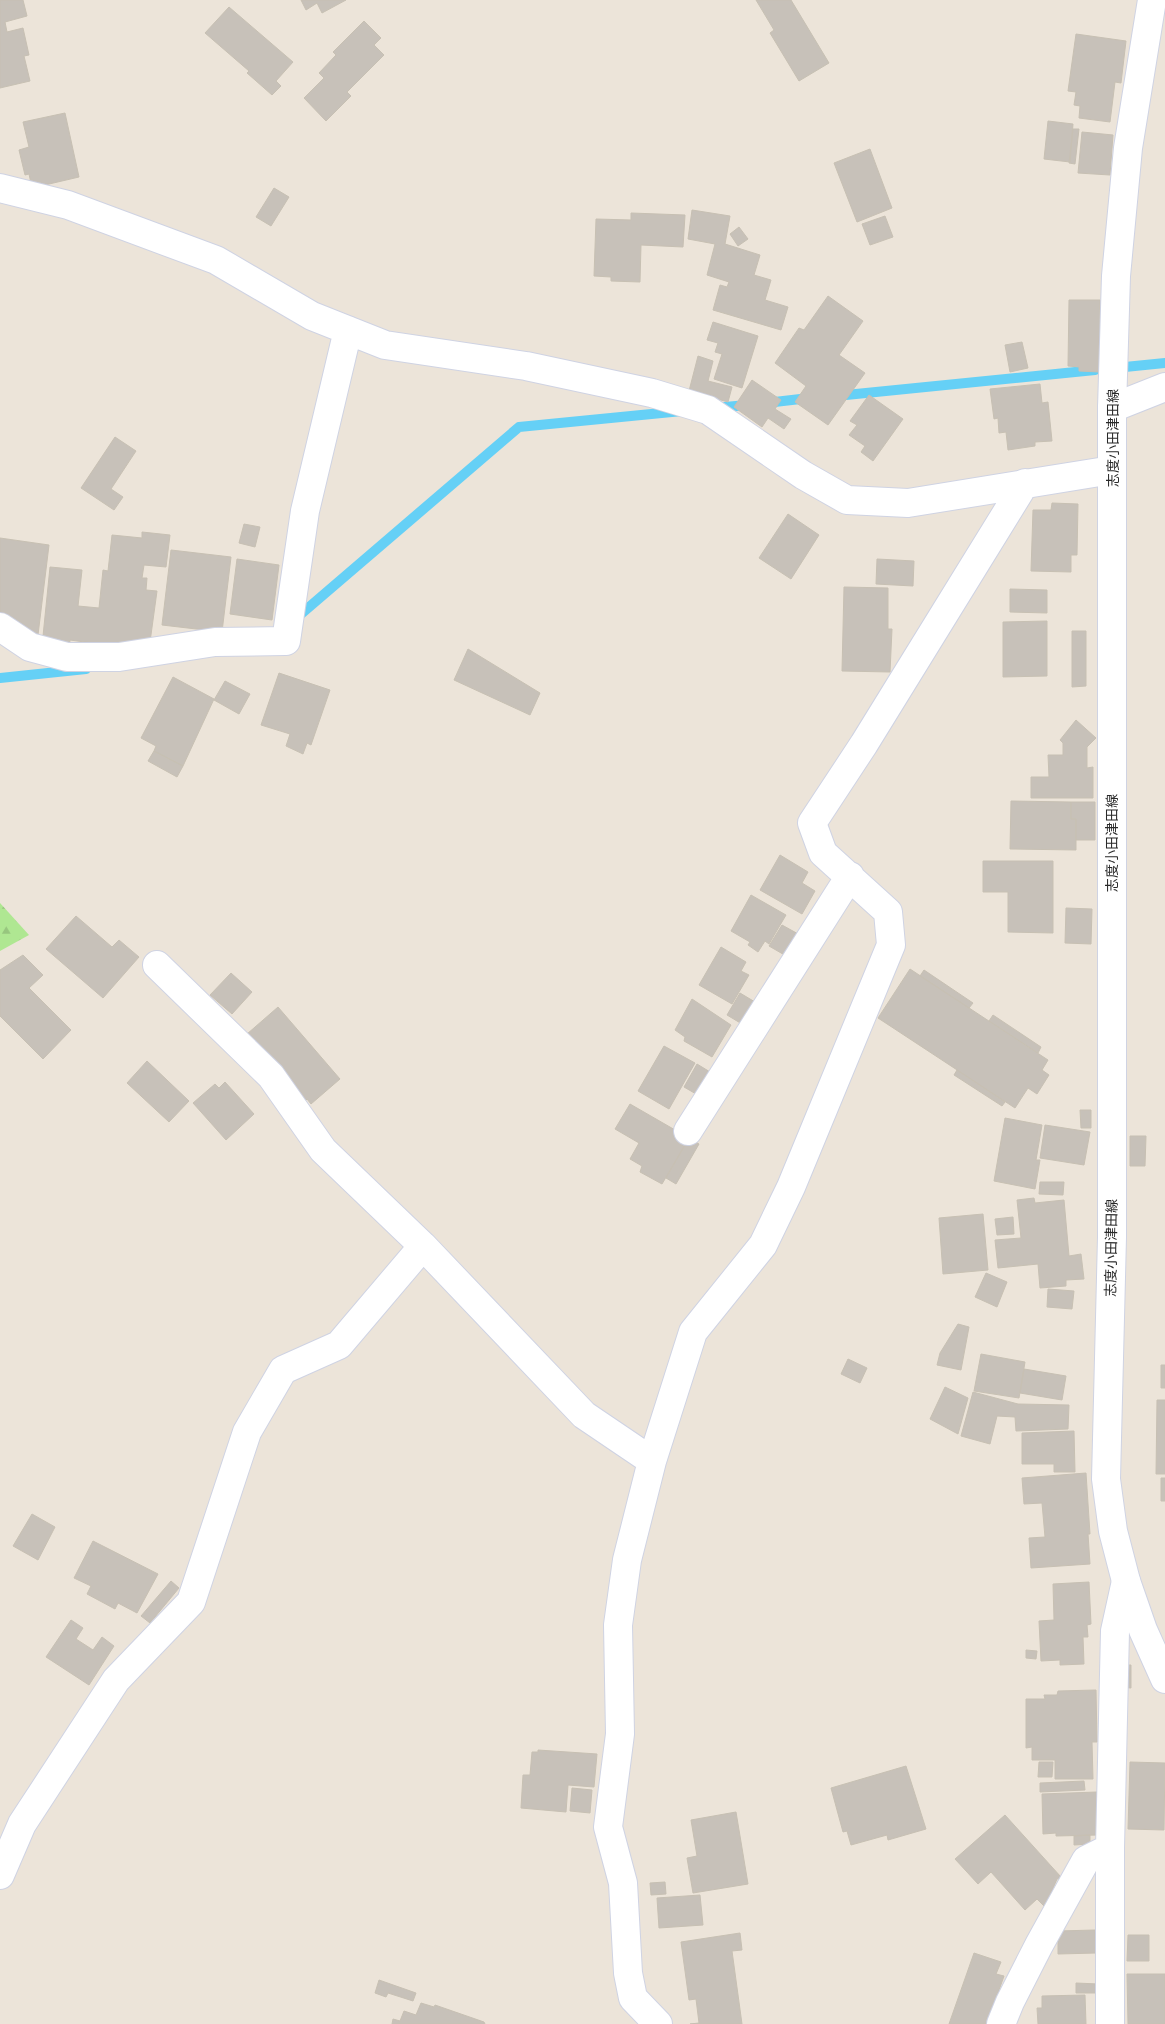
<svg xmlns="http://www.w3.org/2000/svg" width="1165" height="2024" font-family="'Work Sans','Noto Sans JP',sans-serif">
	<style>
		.forest { fill: url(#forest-firs) }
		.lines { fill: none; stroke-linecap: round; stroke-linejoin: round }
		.stream { stroke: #65d0f6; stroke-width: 10 }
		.building { fill: #c7c1b9; stroke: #c7c0b3 }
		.minor-casing { stroke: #cfd3e3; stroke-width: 30 }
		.secondary-casing { stroke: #cfd3e3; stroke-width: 30 }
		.minor { stroke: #fff; stroke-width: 28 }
		.secondary { stroke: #fff; stroke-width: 28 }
		.labels { text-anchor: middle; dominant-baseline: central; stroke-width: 4; stroke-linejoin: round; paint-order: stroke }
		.street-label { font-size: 14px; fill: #292929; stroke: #fff }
	</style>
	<defs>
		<pattern id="forest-firs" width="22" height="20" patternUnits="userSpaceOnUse" patternTransform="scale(1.25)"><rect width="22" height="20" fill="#afe792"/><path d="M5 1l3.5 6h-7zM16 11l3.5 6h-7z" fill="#97c67e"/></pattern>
	</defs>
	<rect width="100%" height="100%" fill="#ece4d9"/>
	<path class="forest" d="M0,903L29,935L0,951Z"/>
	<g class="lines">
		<path class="stream" d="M1115,368L1165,363
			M836,396L1095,370
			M766,403L809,398
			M714,408L747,405
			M294,620L519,427L682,411
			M0,678L86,669"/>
	</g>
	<path class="building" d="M0,0H23L27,16L5,22L7,32L23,28L29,55L24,56L30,81L0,88Z
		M301,0H346L322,13L317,3L306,10Z
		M756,0H791L829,63L799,81L770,33L774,30Z
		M229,7L293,62L276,81L281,86L272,95L247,73L249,71L205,33Z
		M364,21L381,38L374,45L384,55L347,92L351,96L326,121L304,98L324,78L319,73L336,55L333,52Z
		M1076,34L1126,41L1121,83L1115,82L1110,122L1079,118L1080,106L1074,105L1076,92L1068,91Z
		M65,113L79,177L32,188L29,174L25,175L19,150L29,147L23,122Z
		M1048,121L1073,124L1070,162L1044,159Z
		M1073,129H1079L1075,164L1069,163Z
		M1082,132L1113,135L1110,175L1078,173Z
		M870,149L892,208L857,222L834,163Z
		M274,188L289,197L271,226L256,217Z
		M692,210L730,216L725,244L760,255L754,275L771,280L765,300L788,307L781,330L713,310L720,285L727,287L729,282L707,275L715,244L688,239Z
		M631,213L685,215L683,247L641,245L640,282L611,281V277L594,276L596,219L631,220Z
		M885,216L893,237L870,245L862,224Z
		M739,227L748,239L738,246L730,234Z
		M828,296L863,321L839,355L865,373L828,425L795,402L806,386L775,363L799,328L804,330Z
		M1069,300H1100L1099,372L1079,371V367L1068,366Z
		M713,322L758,336L742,388L714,379L722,354L715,352L718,343L707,340Z
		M1022,342L1028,368L1010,372L1005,345Z
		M698,356L713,361L708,381L732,387L728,402L689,391Z
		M752,380L781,400L775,409L791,419L784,429L768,418L762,427L734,407Z
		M1040,384L1042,403L1048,402L1052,441L1035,442V446L1008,450L1006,432L999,433L998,418L994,419L990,389Z
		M869,395L903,419L873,461L861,452L865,446L849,435L857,425L850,421Z
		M115,437L136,451L111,489L123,497L114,510L81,488Z
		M1052,503L1078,504L1077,555H1071V572L1031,571L1033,510H1051Z
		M788,514L819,535L791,579L759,558Z
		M244,524L260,527L255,547L239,543Z
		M142,532L170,535L166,567L144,565L142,578H147L146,590L157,591L150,642L128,648L70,640L69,650L42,646L50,567L82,570L78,606L99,608L103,570L108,571L112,535L142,538Z
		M0,538L49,545L37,643L0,621Z
		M171,550L231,557L222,632L162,625Z
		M237,559L279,565L272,620L230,614Z
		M877,559L914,561L913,586L876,584Z
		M844,587L888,588V629H892L890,672L842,671Z
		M1010,589L1047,590V613L1010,612Z
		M1047,621V676L1003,677V622Z
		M1072,631H1086V686L1072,687Z
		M468,649L540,693L530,715L454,680Z
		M279,673L330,690L311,745L307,743L303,754L286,746L290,734L261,725Z
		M173,677L214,699L183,766L154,751L156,746L141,738Z
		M225,681L250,694L239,714L214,700Z
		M1076,720L1096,738L1087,747V768L1093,767V798H1031V777H1049L1048,755H1063V743L1060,740Z
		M154,751L183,766L177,777L148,761Z
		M1011,801L1071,802V819H1076V850L1010,849Z
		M1071,802H1095V840H1076V819H1071Z
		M780,855L808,872L802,883L815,891L802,914L760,890Z
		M983,861H1053V933L1008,932V892H983Z
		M751,895L786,915L769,944L765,941L758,952L748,945L750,942L731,931Z
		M1066,908L1092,909L1091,944L1065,943Z
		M76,916L112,947L119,940L139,957L103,998L46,949Z
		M782,925L800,935L788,957L769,946Z
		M721,947L746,962L741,971L749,975L732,1004L699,985Z
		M23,955L43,975L29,988L71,1030L43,1059L0,1016V970Z
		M910,969L1048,1060L1042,1070L1049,1075L1037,1094L1028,1088L1015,1108L878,1018Z
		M924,970L973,1003L969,1008L920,976Z
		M231,973L252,992L232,1014L210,995Z
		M740,993L760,1005L747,1027L727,1015Z
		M692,999L731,1025L712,1057L684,1041L685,1037L675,1030Z
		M278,1007L340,1079L311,1104L307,1099L303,1103L288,1080L247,1034Z
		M993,1015L1041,1047L1038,1053L989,1021Z
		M664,1046L695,1063L669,1109L638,1091Z
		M147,1061L189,1101L169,1122L127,1083Z
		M697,1064L715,1075L703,1098L684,1087Z
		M957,1070L1005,1102L1002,1106L954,1075Z
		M225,1082L254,1114L226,1140L193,1103L215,1084L219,1088Z
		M630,1104L689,1138L662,1184L640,1172L642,1166L630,1159L639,1143L615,1129Z
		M1080,1110H1091V1128H1081Z
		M1005,1118L1042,1125L1036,1160H1040L1035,1189L994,1181Z
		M1045,1125L1090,1132L1084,1165L1040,1158Z
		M1130,1136H1146L1145,1166H1130Z
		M689,1138L699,1144L676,1184L666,1178Z
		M1040,1182H1064L1063,1195L1039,1194Z
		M1034,1198L1035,1203L1064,1200L1069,1256L1081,1254L1084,1279L1066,1280V1286L1040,1288L1038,1264L998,1268L995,1240L1021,1238L1017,1200Z
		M983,1214L988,1270L943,1274L939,1218Z
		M1013,1217L1014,1234L997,1235L995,1219Z
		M986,1273L1007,1282L997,1307L975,1297Z
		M1048,1289L1074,1291L1072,1309L1047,1307Z
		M958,1324L969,1327L961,1370L937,1365L940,1353Z
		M981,1354L1025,1362L1019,1398L974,1391Z
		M848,1359L867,1368L860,1383L841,1374Z
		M1161,1365H1165V1388H1161Z
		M1024,1369L1066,1376L1062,1400L1020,1393Z
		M945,1387L968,1398L958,1434L930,1419Z
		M973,1392L1018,1404L1069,1405L1068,1429L1016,1431L1015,1417L997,1416L990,1444L961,1436Z
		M1157,1400H1165V1474H1156Z
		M1074,1431L1075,1472H1054V1464H1022V1433Z
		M1086,1473L1090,1534H1088L1090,1564L1031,1568L1029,1538L1045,1537L1042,1503L1024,1504L1022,1478Z
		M1161,1478H1165V1501H1161Z
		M32,1514L55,1527L38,1560L13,1546Z
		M93,1541L158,1574L137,1613L118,1603L115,1609L87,1594L91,1586L74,1578Z
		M171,1581L179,1588L150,1623L141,1616Z
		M1089,1582L1091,1624L1087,1625L1088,1637H1083L1084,1664L1060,1665V1660L1041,1661L1039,1621L1054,1620L1053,1584Z
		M71,1620L83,1628L76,1639L93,1650L102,1637L114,1646L89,1685L46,1657Z
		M1026,1650L1037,1651L1036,1659L1026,1658Z
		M1121,1665H1131V1688L1120,1687Z
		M1096,1690L1097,1742H1092L1093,1779H1055V1760H1032V1747L1026,1748V1699H1045L1044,1695H1057L1058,1691Z
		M538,1750L597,1754L594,1787L568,1785L566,1812L521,1808L523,1775H530L532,1752H538Z
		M1039,1762H1053L1052,1777H1038Z
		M1130,1762L1165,1763L1164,1830L1128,1829Z
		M906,1766L926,1829L888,1840L887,1835L851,1845L847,1831L843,1832L831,1788Z
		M1084,1781L1085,1790L1040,1792V1783Z
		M572,1788L592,1790L590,1813L570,1811Z
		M1097,1792L1098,1835L1056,1836V1833L1043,1834L1042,1794Z
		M736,1812L748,1884L693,1893L687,1858L697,1856L691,1820Z
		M1005,1815L1061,1877L1057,1879L1045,1907L1037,1899L1025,1910L991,1872L978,1884L955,1859Z
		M1090,1835V1844L1074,1845V1836Z
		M665,1882L666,1894L651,1895L650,1883Z
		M700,1895L703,1925L659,1928L657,1898Z
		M1095,1930L1096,1953L1058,1954V1931Z
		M740,1933L742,1950L732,1951L742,2024H690L699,2023L696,1999L689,2000L681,1942Z
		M1128,1935H1149V1961H1127Z
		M974,1953L1001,1962L996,1974L1004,1976L987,2024H949Z
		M1127,1974H1165V2024H1128Z
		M379,1980L416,1993L413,2001L388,1993L386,1997L375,1993Z
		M1076,1983L1098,1984L1097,1993H1076Z
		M1085,1995L1086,2024H1038L1037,2008H1042V1996Z
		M421,2003L434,2007L435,2005L484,2022L485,2024H392L393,2019L400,2021L404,2011L416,2015Z"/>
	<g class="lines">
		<defs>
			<path id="minor" d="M0,188L68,205L216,260L312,316L385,345L526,366L652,393L708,410L803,475L847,500L908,503L1112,470
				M1112,408L1165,387
				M0,627L30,647L67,657H119L215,642L286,641L305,511L348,330
				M157,965L271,1076L323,1150L423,1246L584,1415L652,1461
				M688,1131L850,876
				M0,1875L22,1824L116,1680L191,1602L247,1432L283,1370L339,1345L423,1246
				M658,2024L633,1998L628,1973L623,1883L608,1827L620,1734L618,1625L627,1560L652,1461L693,1332L763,1245L791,1187L891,945L888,912L823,853L812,823L864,744L1025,483
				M1001,2024L1010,2002L1039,1945L1086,1860L1110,1848
				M1110,2024V1848L1115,1631L1126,1581"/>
			<path id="secondary" d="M1152,0L1128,148L1116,276L1112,408V1237L1106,1479L1113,1531L1126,1581L1143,1630L1165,1679"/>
		</defs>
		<use href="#minor" class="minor-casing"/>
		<use href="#secondary" class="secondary-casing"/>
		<use href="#minor" class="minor"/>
		<use href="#secondary" class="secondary"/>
	</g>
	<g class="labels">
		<g class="street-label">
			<text transform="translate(1113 438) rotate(-90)">志度小田津田線</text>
			<text transform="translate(1112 843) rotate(-90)">志度小田津田線</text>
			<text transform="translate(1111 1248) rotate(-89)">志度小田津田線</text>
		</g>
	</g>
</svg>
